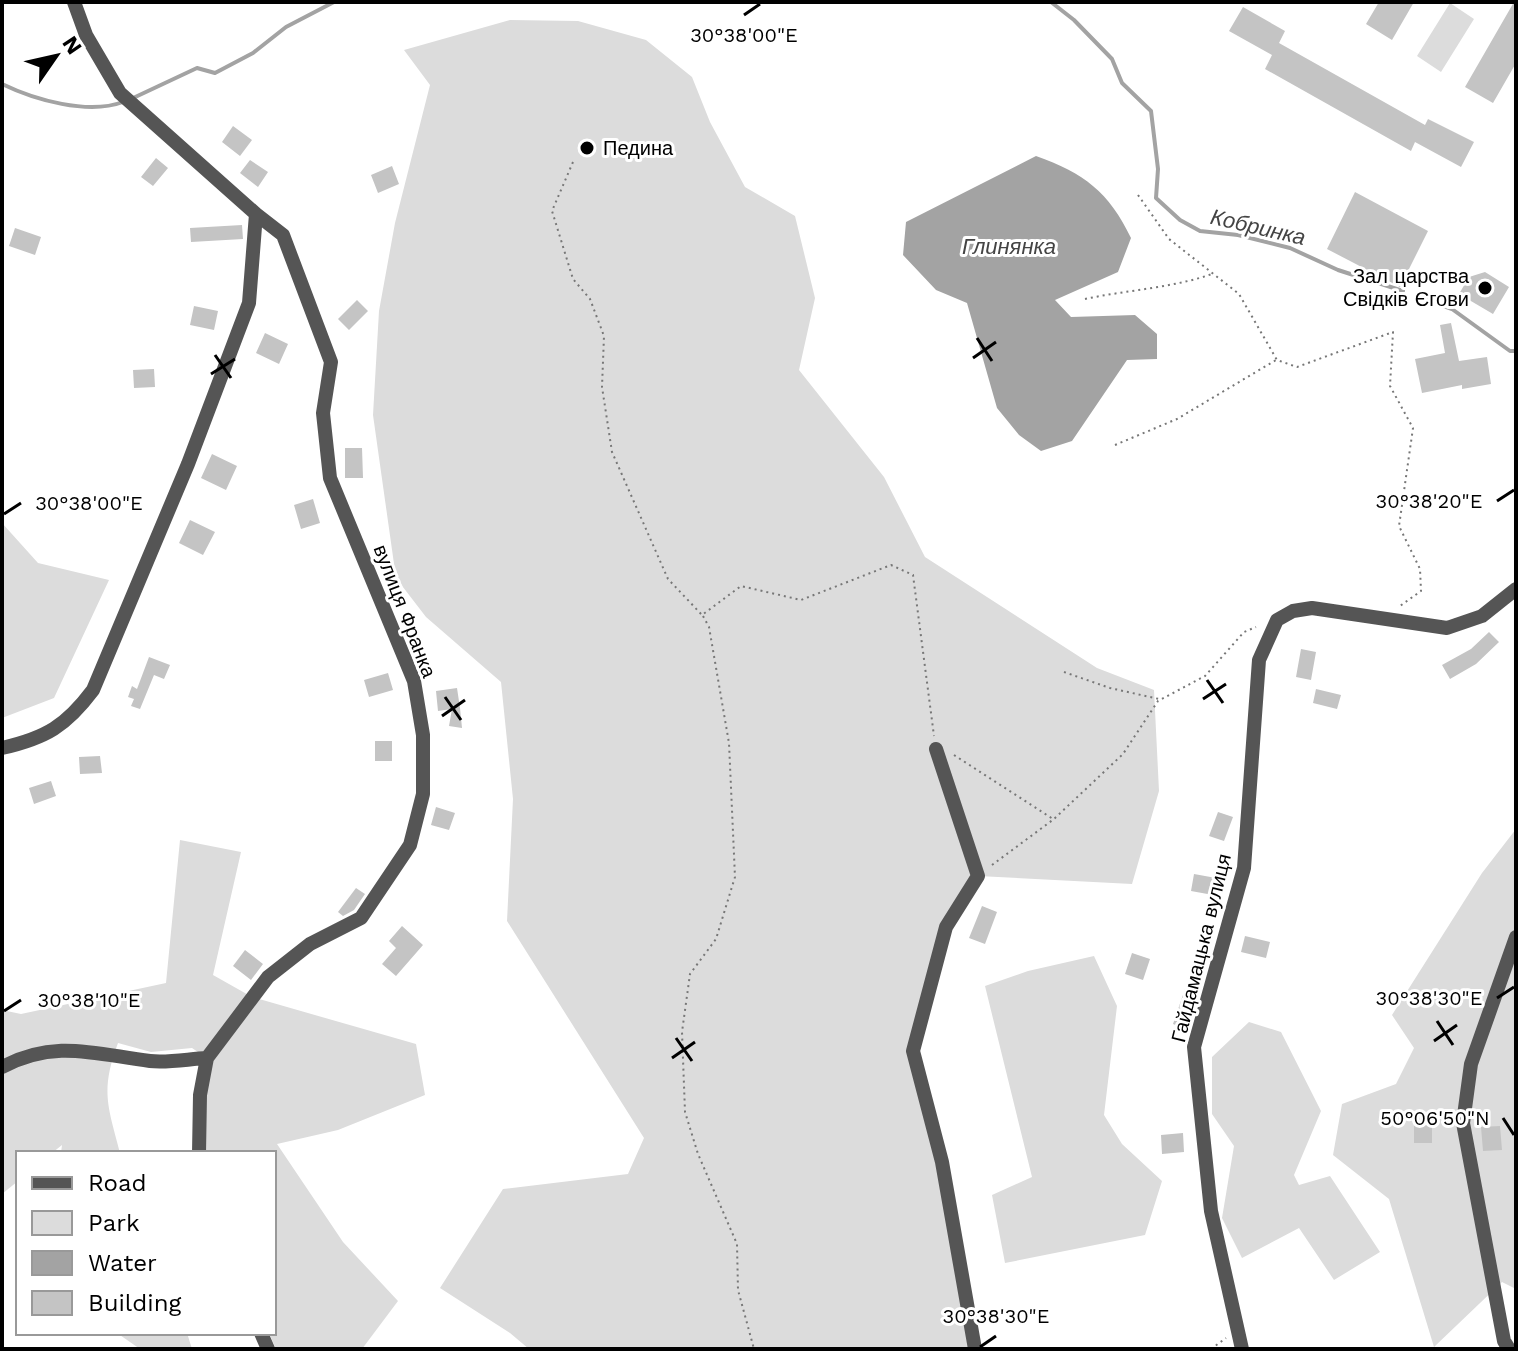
<svg xmlns="http://www.w3.org/2000/svg" width="1518" height="1351" font-family="'Work Sans',sans-serif">
	<style>
		.green { fill: #dcdcdc }
		.water { fill: #a3a3a3 }
		.lines { fill: none; stroke-linecap: round; stroke-linejoin: round }
		.stream { stroke: #a3a3a3; stroke-width: 4 }
		.building { fill: #c4c4c4 }
		.path { stroke: #777; stroke-width: 2; stroke-dasharray: 2 4; stroke-linecap: butt }
		.street { stroke: #555; stroke-width: 14 }
		.ticks { fill: none; stroke: #000; stroke-width: 3 }
		.poi-dot { fill: #000; stroke: #fff; stroke-width: 3 }
		.labels { text-anchor: middle; dominant-baseline: central; stroke-width: 6; stroke-linejoin: round; paint-order: stroke }
		.poi-label { font-size: 20px; fill: #000; stroke: #fff; text-anchor: start }
		.street-label { font-size: 20px; fill: #000; stroke: #fff }
		.water-label { font-size: 22px; font-style: italic; fill: #444; stroke: #fff }
		.ticks-label { font-size: 20px; text-anchor: middle; fill: #000; stroke: #fff; stroke-width: 6; stroke-linejoin: round; paint-order: stroke }
	</style>
	<rect width="100%" height="100%" fill="#fff"/>
	<path class="green" d="M1450,3L1474,19L1441,72L1417,56Z
		M510,20L578,21L646,40L692,77L710,122L745,187L795,216L815,298L799,370L884,477L925,557L1097,668L1154,690L1159,791L1132,884L978,876L946,927L913,1051L975,1349H529L510,1333L440,1288L503,1189L628,1174L644,1138L507,921L513,799L501,682L426,617L396,578L373,415L379,311L395,223L430,85L404,50Z
		M2,523L38,563L109,580L54,698L2,718Z
		M1516,829V1289L1502,1282L1434,1347L1389,1199L1333,1155L1342,1104L1396,1084L1414,1048L1392,1015L1482,873Z
		M180,840L241,852L213,975L252,997L416,1044L425,1095L338,1130L277,1144L343,1242L398,1301L362,1349H276L269,1333H274V1153H206L200,1126L207,1058L192,1048L151,1052L118,1043C100,1091 108,1106 120,1153H61L62,1145L52,1153H18V1181L2,1194V1010L21,1014L166,983Z
		M1094,956L1117,1006L1104,1115L1122,1144L1162,1181L1145,1235L1005,1263L992,1195L1032,1177L985,986L1028,971Z
		M1249,1022L1281,1032L1321,1111L1294,1175L1299,1185L1330,1176L1380,1252L1334,1280L1299,1228L1242,1258L1222,1218L1234,1146L1212,1114V1057Z
		M117,1333H187L192,1349H140Z"/>
	<path class="water" d="M1036,156C1084,173 1109,192 1131,238L1118,272L1055,300L1071,317L1135,315L1157,334V359L1127,360L1072,441L1041,451L1019,435L997,408L967,303L936,290L903,255L906,222Z"/>
	<g class="lines">
		<path class="stream" d="M1051,2L1074,20L1112,59L1122,83L1151,111L1158,169L1156,198L1180,220L1200,231L1238,235L1290,248L1338,270L1403,291
			M2,84C35,100 88,115 123,102
			M131,99L197,68L215,73L253,53L286,27L334,2
			M1424,299L1452,309L1510,351H1516"/>
	</g>
	<path class="building" d="M1379,2H1414L1392,40L1366,24Z
		M1514,2L1516,63L1493,103L1465,87Z
		M1243,7L1285,31L1279,43L1425,125L1428,119L1474,142L1461,167L1415,142L1411,151L1265,69L1272,55L1229,31Z
		M233,126L252,140L240,156L222,142Z
		M156,158L168,168L153,186L141,177Z
		M250,160L268,172L258,187L240,173Z
		M392,166L399,184L378,193L371,175Z
		M1355,192L1428,231L1400,287L1327,249Z
		M242,225L243,239L191,242L190,228Z
		M15,228L41,237L35,255L9,246Z
		M1485,272L1509,287L1493,314L1459,294L1469,277Z
		M357,300L368,311L349,330L338,319Z
		M194,306L218,311L214,330L190,325Z
		M1451,323L1459,361L1487,357L1491,384L1462,389V385L1422,393L1415,359L1445,353L1440,325Z
		M265,333L288,344L279,364L256,353Z
		M154,369L155,387L134,388L133,370Z
		M345,448H362L363,478H345Z
		M212,454L237,466L226,490L201,478Z
		M313,499L320,523L301,529L294,505Z
		M190,520L215,532L203,555L179,543Z
		M1489,632L1499,642L1476,664L1450,679L1442,665L1471,649Z
		M1301,649L1316,652L1311,680L1296,677Z
		M149,657L170,665L164,679L154,675L140,709L131,706L134,699L128,697L132,686L137,689Z
		M388,673L393,690L369,697L364,680Z
		M457,688L460,708L462,728L449,726L452,709L438,711L436,691Z
		M1316,689L1341,695L1337,709L1313,703Z
		M375,741H392V761H375Z
		M100,756L102,773L80,774L79,757Z
		M51,781L56,796L34,804L29,788Z
		M436,807L455,813L449,830L431,825Z
		M1218,812L1233,817L1224,841L1209,836Z
		M1194,874L1216,878L1213,895L1191,891Z
		M356,888L365,894L354,910L343,916L338,912Z
		M982,906L997,912L985,944L969,938Z
		M402,926L423,945L396,976L382,964L396,948L389,941Z
		M1245,936L1270,942L1266,958L1241,952Z
		M245,950L263,964L251,980L233,966Z
		M1132,953L1150,959L1143,980L1125,974Z
		M1185,989L1198,994L1188,1030L1173,1024Z
		M1414,1121H1432V1143H1414Z
		M1500,1126L1502,1150L1483,1151L1481,1127Z
		M1183,1133L1184,1152L1162,1154L1161,1135Z"/>
	<g class="lines">
		<path class="path" d="M573,162L552,211L573,279L590,299L604,336L602,387L612,452L668,579L702,615L741,586L801,600L891,565L913,575L934,736
			M1138,195L1169,239L1239,294L1277,360L1297,367L1393,332L1390,386L1413,428L1399,526L1420,569L1421,591L1400,606
			M1085,299C1127,290 1172,288 1212,274
			M1115,445L1177,419L1276,360
			M703,616L709,627L729,743L735,877L716,939L690,974L682,1032L685,1112L698,1154L737,1244L738,1290L754,1349
			M1064,672L1110,688L1159,699
			M954,755L1053,819
			M992,865L1054,819L1123,754L1158,701L1205,676L1244,632L1256,627
			M1211,1349L1226,1338"/>
		<path class="street" d="M2,748C46,738 66,726 93,690L188,464L249,303L256,214L120,93L86,35L74,2
			M936,749L978,876L946,927L913,1051L942,1162L975,1349
			M2,1067C55,1039 94,1054 150,1061C168,1063 188,1059 207,1058
			M199,1153L200,1095L207,1058L268,977L310,944L361,918L410,845L423,794V735L414,681L330,478L323,413L331,362L283,235L256,214
			M261,1333L268,1349
			M1242,1349L1211,1211L1194,1047L1244,868L1259,660L1277,620L1293,611L1312,608L1447,628L1482,616L1516,589
			M1509,1349L1504,1341L1463,1123L1471,1064L1516,937"/>
	</g>
	<path class="ticks" d="M744,15L760,4M977,338L992,361M215,355L231,378M973,358L996,342M211,374L235,359M1497,501L1514,490M4,514L21,503M1207,680L1223,703M445,697L461,720M1203,699L1226,684M442,716L465,700M1497,998L1514,987M4,1011L21,1000M1437,1021L1453,1045M676,1038L692,1061M1434,1041L1457,1025M672,1058L695,1042M1503,1118L1514,1135M980,1347L996,1336"/>
	<g class="poi-dot">
		<circle cx="587" cy="148" r="8"/>
		<circle cx="1485" cy="288" r="8"/>
	</g>
	<g class="labels">
		<g class="poi-label">
			<text x="603" y="148">Педина</text>
			<text x="1469" y="276" text-anchor="end">Зал царства<tspan x="1469" dy="23">Свідків Єгови</tspan></text>
		</g>
		<g class="street-label">
			<text transform="translate(405 611) rotate(69)">вулиця Франка</text>
			<text transform="translate(1201 948) rotate(-76)">Гайдамацька вулиця</text>
		</g>
		<g class="water-label">
			<text transform="translate(1258 227) rotate(13)">Кобринка</text>
			<text x="1009" y="246">Глинянка</text>
		</g>
	</g>
	<g class="ticks-label">
		<text x="744" y="42">30°38'00"E</text>
		<text x="1429" y="508">30°38'20"E</text>
		<text x="89" y="510">30°38'00"E</text>
		<text x="1429" y="1005">30°38'30"E</text>
		<text x="89" y="1007">30°38'10"E</text>
		<text x="1435" y="1125">50°06'50"N</text>
		<text x="996" y="1323">30°38'30"E</text>
	</g>
	<rect width="1518" height="1351" fill="none" stroke="#000000" stroke-width="8"/>
	<rect x="16" y="1151" width="260" height="184" fill="#ffffff" stroke="#999999" stroke-width="2"/>
	<rect x="32" y="1177" width="40" height="12" fill="#555555" stroke="#999999" stroke-width="2"/>
	<text x="88" y="1191" font-size="24" fill="#000000">Road</text>
	<rect x="32" y="1211" width="40" height="24" fill="#dcdcdc" stroke="#999999" stroke-width="2"/>
	<text x="88" y="1231" font-size="24" fill="#000000">Park</text>
	<rect x="32" y="1251" width="40" height="24" fill="#a3a3a3" stroke="#999999" stroke-width="2"/>
	<text x="88" y="1271" font-size="24" fill="#000000">Water</text>
	<rect x="32" y="1291" width="40" height="24" fill="#c4c4c4" stroke="#999999" stroke-width="2"/>
	<text x="88" y="1311" font-size="24" fill="#000000">Building</text>
	<g transform="translate(56 56) rotate(56)" stroke="#ffffff" stroke-width="6" paint-order="stroke">
	<path d="M0-6L14 30L0 20L-14 30Z" fill="#000000"/>
	<text y="-12" font-size="22" font-weight="bold" text-anchor="middle" fill="#000000">N</text>
	</g>
</svg>
